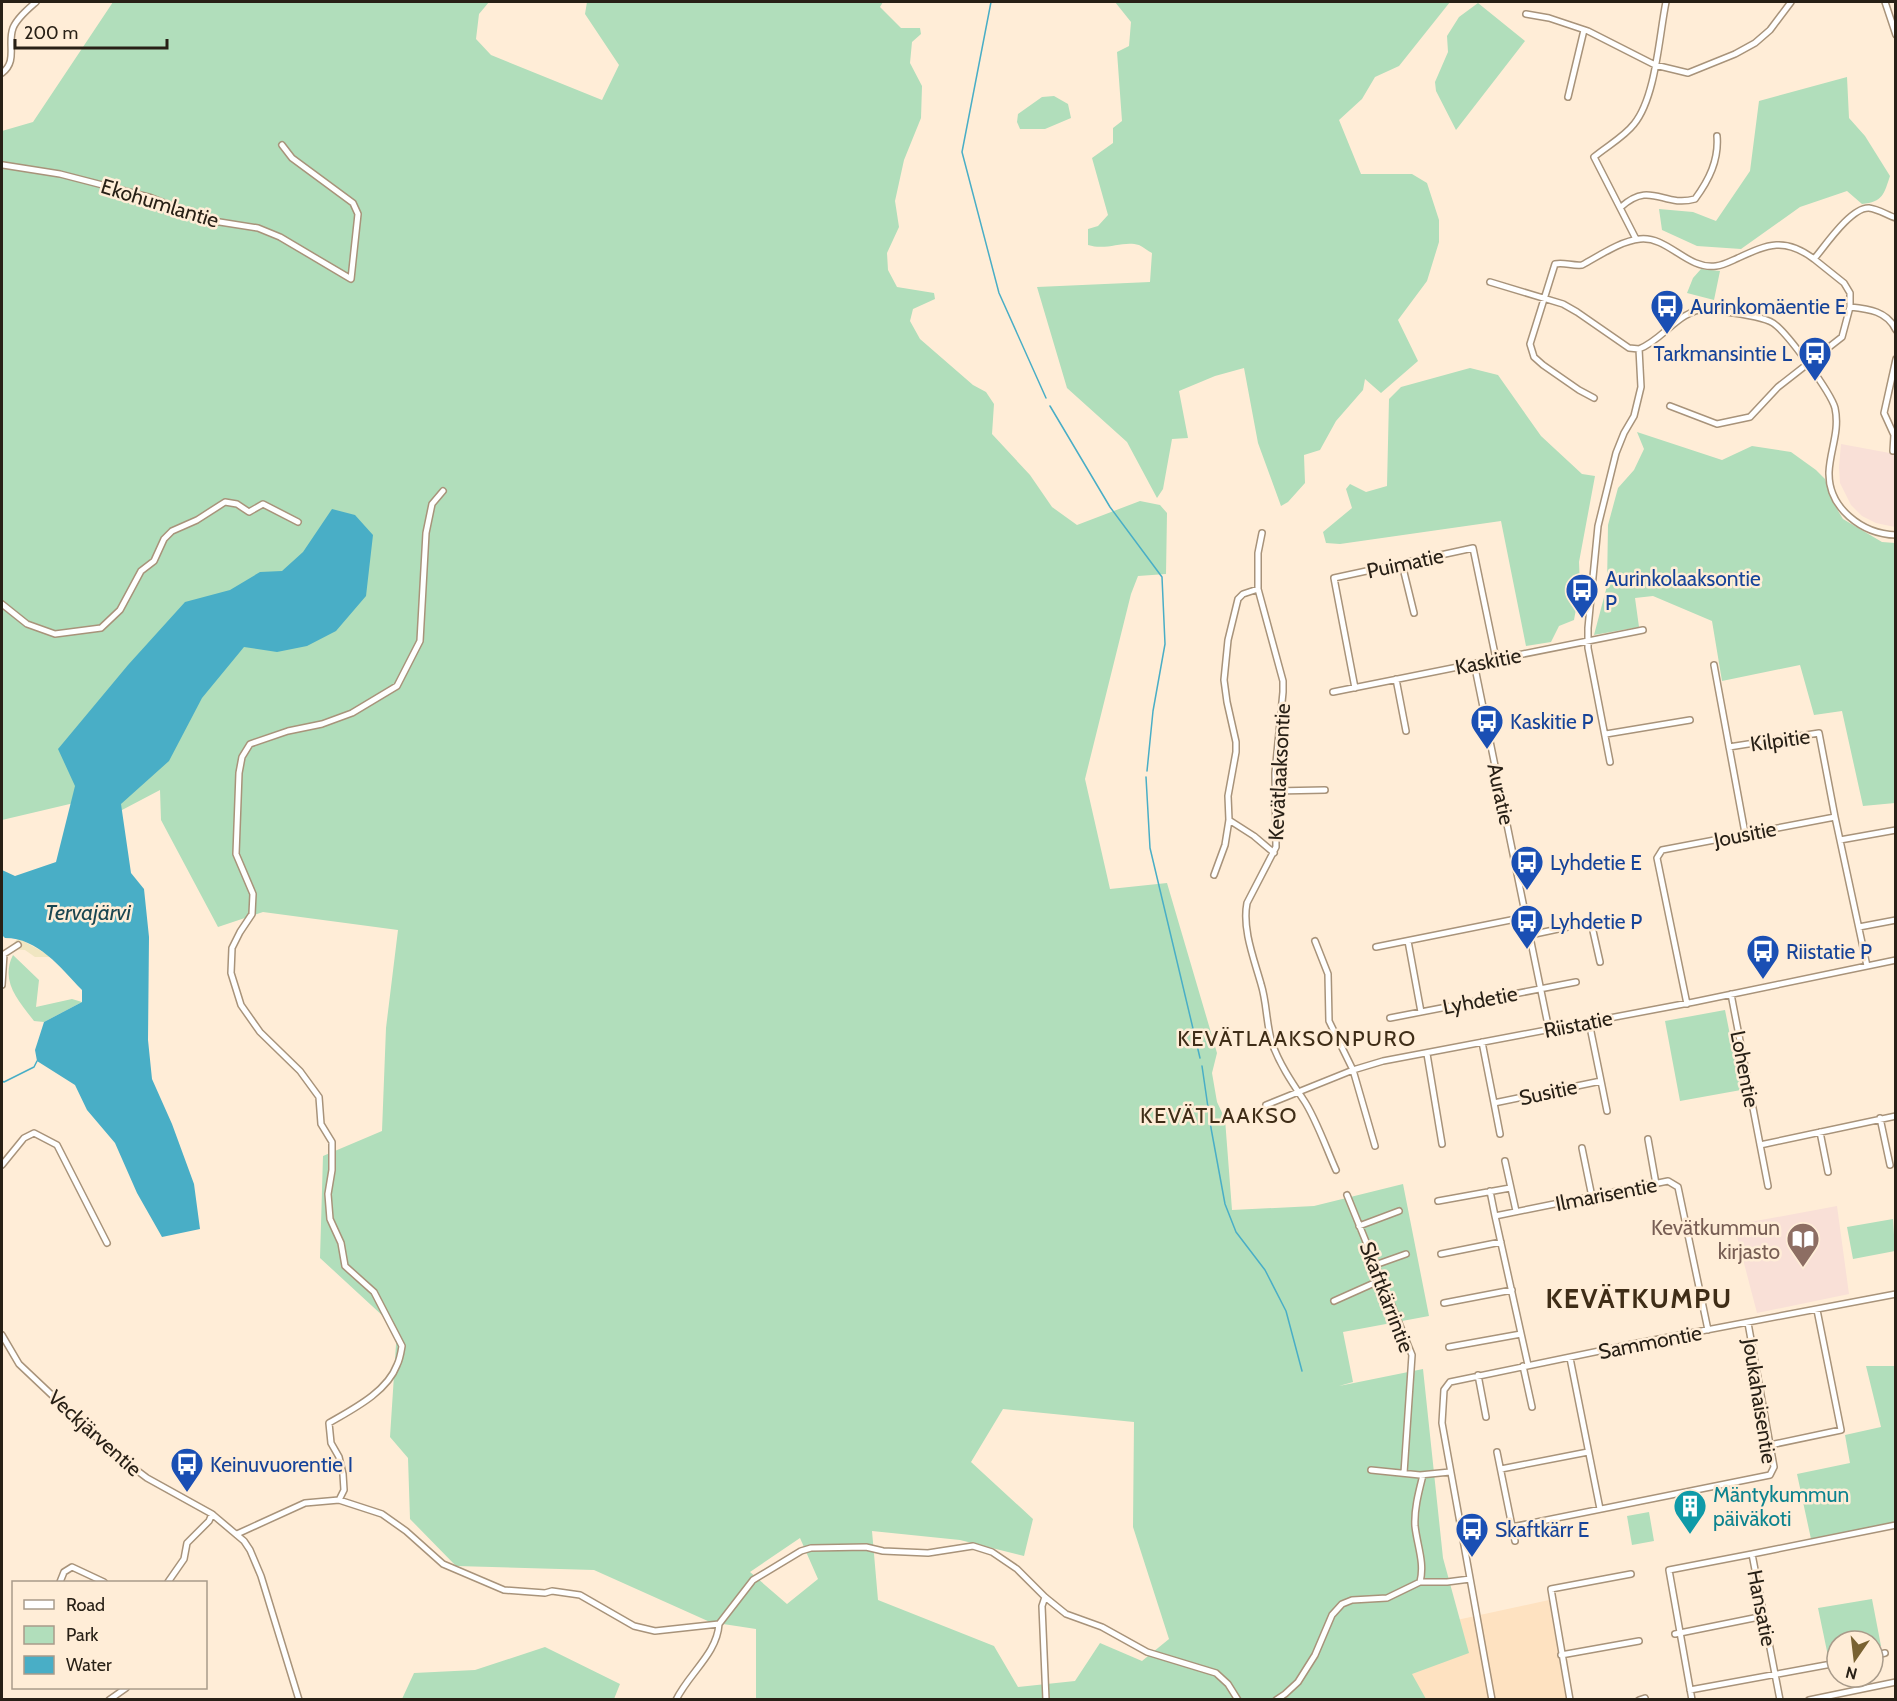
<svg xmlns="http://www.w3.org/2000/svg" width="1897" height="1701" font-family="Cabin,sans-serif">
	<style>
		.built { fill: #fee2c1 }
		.education { fill: #f9e0d7 }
		.green { fill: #b1debb; fill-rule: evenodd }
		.sand { fill: #f0e6c1 }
		.water { fill: #49aec6 }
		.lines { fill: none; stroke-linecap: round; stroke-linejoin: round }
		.stream { stroke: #49aec6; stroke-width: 1.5 }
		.minor-casing { stroke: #a8937a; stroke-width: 8 }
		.minor { stroke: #fff; stroke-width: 5 }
		.labels { text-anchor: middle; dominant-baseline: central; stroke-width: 5; stroke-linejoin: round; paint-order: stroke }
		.street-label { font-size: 21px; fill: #282016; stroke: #ffedd7 }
		.transit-label { font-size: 21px; fill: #164399; stroke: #ffedd7; text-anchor: start }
		.education-label { font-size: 21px; fill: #785e54; stroke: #ffedd7; text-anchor: end }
		.culture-label { font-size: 21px; fill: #0d838f; stroke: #ffedd7; text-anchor: start }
		.water-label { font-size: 22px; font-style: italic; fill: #1a4651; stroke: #ffedd7 }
		.neighbourhood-label { font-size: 22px; letter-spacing: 1.5px; fill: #3f2d17; stroke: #ffedd7 }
		.district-label { font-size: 27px; font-weight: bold; letter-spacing: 1.5px; fill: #3f2d17; stroke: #ffedd7 }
	</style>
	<rect width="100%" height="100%" fill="#ffedd7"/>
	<path class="built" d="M1549,1600L1566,1699H1356L1346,1644Z"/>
	<path class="education" d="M1841,444L1895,454V527L1876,523L1862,516L1851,505L1840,483L1839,467Z
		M1837,1206L1849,1294L1757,1313L1734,1225Z"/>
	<path class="green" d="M113,2H489L479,14L476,39L491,55L602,100L619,65L585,14L587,2H883L880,7L901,28H920L921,34L912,42L910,63L922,86L921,118L904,160L895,201L899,227L887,253L888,270L897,287L934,293L935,299L913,309L910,321L920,339L973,385L986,392L994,404L992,434L1030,475L1052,507L1077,525L1140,501L1160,505L1167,513L1166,574L1138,576L1131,594L1085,779L1110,889L1167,883L1217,1053L1212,1073L1217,1102L1225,1119L1232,1210L1314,1206L1403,1184L1429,1316L1343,1332L1353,1382L1339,1386L1423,1369L1443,1558L1469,1653L1412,1674L1426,1699H756V1629L710,1622L594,1570L456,1566L410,1519L408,1458L390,1437L397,1329L320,1258L323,1156L382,1131L386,1028L398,930L263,912L218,927L161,820L160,790L122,810L91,799L2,820V131L33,122ZM1003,1409L1134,1422L1133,1527L1169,1639L1142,1661L1100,1643L1075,1681L1018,1687L994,1646L878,1600L872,1531L960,1540L1024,1556L1033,1519L971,1462ZM800,1538L818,1579L787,1604L750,1572Z
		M1115,2H1450L1399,66L1375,77L1362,99L1339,120L1361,174H1412L1427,183L1439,220V242L1427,281L1398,320L1418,361L1381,393L1365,379L1363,390L1336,421L1320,450L1304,455L1305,483L1288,502L1281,506L1258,443L1244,368L1215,376L1179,391L1188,438L1172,439L1163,489L1157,498L1127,442L1067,388L1037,287L1150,282L1152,253C1148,251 1143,247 1139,245C1123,240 1107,251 1088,245V229L1098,226L1108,215L1092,158L1113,143V128L1122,121L1117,52L1129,46L1131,22Z
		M1478,3L1525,41L1456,130L1436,91L1435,82L1448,52L1447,36L1459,17Z
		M1847,77L1849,118L1865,136L1890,176C1884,194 1883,202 1862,204L1847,191L1800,207L1741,249L1697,246L1662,230L1659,209L1693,212L1716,221L1750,171L1759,101Z
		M1054,96L1068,104L1071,118L1045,129H1020L1017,122L1018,114L1042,97Z
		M1701,269L1720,271L1714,300L1687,293L1693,278Z
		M1470,368L1498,375L1541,436L1582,474L1595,476L1579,562L1580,587L1574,620L1559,626L1551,642L1526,646L1501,521L1340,544L1326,543L1323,532L1352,508L1346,489L1350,484L1366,492L1387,486L1389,399L1401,387Z
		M1637,432L1722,460L1752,446L1791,452L1816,470L1825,479L1831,499L1843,519L1882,542L1895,543V803L1863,806L1842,711L1814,715L1800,665L1722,681L1712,621L1653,596L1635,598L1639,627L1594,635L1607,586L1608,525L1618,488L1634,470L1644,449Z
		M13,955L39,980L36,1007L72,999L82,1002L44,1022L34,1021C18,1000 0,981 13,955Z
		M1725,1010L1741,1090L1680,1101L1665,1021Z
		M1893,1219L1895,1251L1853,1259L1847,1227Z
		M1866,1366H1895V1522L1811,1539L1797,1474L1850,1463L1845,1435L1881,1427Z
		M1649,1512L1654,1541L1632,1545L1627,1516Z
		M1872,1599L1881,1646L1873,1647V1641H1837V1654L1828,1656L1818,1608Z
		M545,1647L620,1684L614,1699H402L414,1673L475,1670Z"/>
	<path class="sand" d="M18,938L52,957H35L25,950L9,949Z"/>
	<path class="water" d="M332,509L355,515L373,535L366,596L336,631L307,646L277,652L244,647L202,698L169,761L121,804L131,873L144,889L149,937L148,1040L152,1079L172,1124L194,1184L200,1229L162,1237L137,1193L115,1143L87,1110L75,1085L37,1061L35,1050L44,1022L82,1002V990C60,967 38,938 5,938L2,935V870L15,876L56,862L75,786L58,749L128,665L185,602L230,590L260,572L282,571L303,552Z"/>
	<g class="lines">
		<path class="stream" d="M991,2L962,152L999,293L1046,398
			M1050,406L1110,507L1162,577L1165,644L1153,711L1147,771
			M1146,777L1150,848L1200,1058
			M1202,1066L1211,1128L1225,1204L1236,1232L1265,1270L1286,1311L1302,1371
			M2,1081L4,1082L34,1067L37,1061"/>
		<defs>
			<path id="minor" d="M1885,2L1896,35
				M1526,14L1549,18L1588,31L1655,65L1688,73L1735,54L1755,43L1770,30L1791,2
				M2,73C18,61 7,44 13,28C17,18 28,9 36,2
				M1568,97L1584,30
				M3,165L60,174L149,197L207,220L258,228L280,237L351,279L358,214L353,203L292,158L282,145
				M1621,207C1651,180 1663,208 1695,199C1709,180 1719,160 1717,136
				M1636,239L1594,157C1607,146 1624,137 1634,124C1656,97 1659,36 1666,2
				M1490,282L1563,304L1577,312L1629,348L1639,349C1663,340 1679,310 1706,309C1723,312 1761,315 1773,323C1787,332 1831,393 1835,408C1840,431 1830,450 1829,472C1828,508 1862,534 1896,535
				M1850,307C1869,309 1887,311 1896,330
				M1594,398L1579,390L1543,365L1534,357L1530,344L1555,264C1564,262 1572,266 1582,265C1599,256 1620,241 1640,239C1668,236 1687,270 1716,266C1724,265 1731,261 1738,258C1768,244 1785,237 1814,259C1825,246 1851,207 1869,208C1878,209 1887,215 1896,218
				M1670,406L1717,424L1750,417L1778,387L1842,337L1850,307V293L1844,283L1814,259
				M1893,451L1894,435L1884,413L1896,359
				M1262,533L1258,553V589L1283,681V692L1275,773L1276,847L1247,903C1242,929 1254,959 1261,984C1267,1003 1266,1023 1272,1043C1279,1063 1291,1081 1303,1099C1315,1116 1327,1150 1336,1170
				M1402,564L1414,613
				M2,604L27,624L55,634L101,628L120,610L141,571L154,561L164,539L172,531L197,520L225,502L237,504L249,512L263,504L298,522
				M1474,663L1549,1030
				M1714,665L1745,833
				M1396,679L1406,731
				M1355,688L1334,578L1473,548L1496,659
				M1333,692L1643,630
				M1606,734L1690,720
				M1729,747L1819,733L1835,817
				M1610,762L1588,648V628L1598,526L1616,453L1624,433L1634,416L1641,387L1639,349
				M1275,791L1325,790
				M1229,820L1254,836L1274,853
				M1840,840L1896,830
				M1214,875L1225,845L1229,820L1228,796L1236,752V742L1227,702L1224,680L1228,640L1238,599L1243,594L1258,589
				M1859,927L1896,920
				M1530,935L1591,922L1600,962
				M1315,941L1328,974L1329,1021L1353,1070L1375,1146
				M1408,941L1421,1012
				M1376,947L1526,917
				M2,985L4,954L18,945
				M1731,994L1768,1186
				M1687,1004L1657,858L1662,850L1835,817L1867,966
				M1390,1018L1576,982
				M1482,1042L1494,1103L1601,1081L1589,1022
				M1427,1054L1442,1144
				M1601,1081L1607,1111
				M1494,1103L1500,1134
				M1266,1105L1353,1070L1383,1061L1694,1002L1896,960
				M1880,1118L1890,1165
				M1820,1132L1828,1172
				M1648,1139L1656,1184
				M1760,1145L1896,1116
				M1582,1148L1592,1197
				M1505,1161L1516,1211
				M2,1165L24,1138L34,1133L57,1145L107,1243
				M1490,1191L1495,1216
				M1347,1195L1412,1355L1404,1473
				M1438,1201L1510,1188
				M1359,1226L1399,1211
				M1441,1254L1501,1242
				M1375,1265L1406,1254
				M1334,1301L1381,1280
				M1444,1303L1512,1290
				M2,1335L19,1364L110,1450L147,1478L212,1514L244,1541L250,1550L261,1576L299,1700
				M1449,1347L1521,1334
				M1570,1358L1600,1509
				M1528,1365L1495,1216L1668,1181L1678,1187L1708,1330
				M1523,1366L1532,1407
				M1478,1375L1486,1417
				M1770,1445L1841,1430L1817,1310
				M1497,1452L1515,1541
				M1501,1469L1588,1452
				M1371,1470L1420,1475L1450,1472
				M339,1500L344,1490L343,1474L339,1457L331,1443L329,1423C353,1409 387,1392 397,1365C400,1359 401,1352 402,1346L374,1292L345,1266L341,1243L330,1219L328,1194L332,1170V1142L321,1124L319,1097L300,1071L260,1032L241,1005L231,973L232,948L240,932L252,914L253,894L236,854L239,773L242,757L250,744L288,731L322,724L352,713L397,686L420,641L426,533L432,504L443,491
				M1512,1527L1770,1475L1774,1467L1748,1323
				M237,1534L305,1503L339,1500L382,1514L406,1531L443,1564L504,1590L545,1593L552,1591L580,1595L634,1626L655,1631L719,1624L753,1580L801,1551L811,1548L866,1547L883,1551L928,1553L973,1546L992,1552L1017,1569L1045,1597L1066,1614L1102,1627L1147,1652L1216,1673L1228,1684L1238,1700
				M60,1582L64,1572L72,1567L104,1582
				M168,1582L184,1559L187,1543L209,1521L212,1514
				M1420,1582C1425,1563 1417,1545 1415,1526C1414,1509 1419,1491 1423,1475
				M1045,1597L1042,1606L1046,1700
				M1675,1634L1764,1616
				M1561,1655L1639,1641
				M1873,1656L1885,1653
				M1690,1690L1837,1663
				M109,1700L126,1688
				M676,1700C689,1673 717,1654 719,1624
				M1276,1700L1285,1694L1298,1682L1315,1655L1332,1615L1342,1604L1352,1600L1387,1598L1420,1582H1447L1470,1579
				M1492,1700L1442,1423L1444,1390L1450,1382L1638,1343L1896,1294
				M1570,1700L1551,1589L1631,1574
				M1639,1700L1645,1698
				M1692,1700L1669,1570L1752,1554
				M1780,1700L1752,1554L1896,1525
				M1809,1700L1896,1682"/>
		</defs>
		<use href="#minor" class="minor-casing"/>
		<use href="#minor" class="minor"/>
	</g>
	<defs>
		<symbol id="bus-pin" viewBox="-11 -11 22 30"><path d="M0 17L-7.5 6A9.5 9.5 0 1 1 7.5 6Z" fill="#1a4fb4" stroke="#ffedd7"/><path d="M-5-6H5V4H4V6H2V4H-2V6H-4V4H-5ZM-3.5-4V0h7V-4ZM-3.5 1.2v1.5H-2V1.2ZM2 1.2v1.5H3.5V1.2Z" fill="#fff"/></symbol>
		<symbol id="library-pin" viewBox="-11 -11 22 30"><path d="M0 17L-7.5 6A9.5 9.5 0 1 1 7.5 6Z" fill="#8d6e63" stroke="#ffedd7"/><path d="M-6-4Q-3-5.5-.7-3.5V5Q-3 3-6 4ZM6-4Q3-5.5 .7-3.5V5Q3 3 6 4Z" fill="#fff"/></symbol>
		<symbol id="building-pin" viewBox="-11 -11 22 30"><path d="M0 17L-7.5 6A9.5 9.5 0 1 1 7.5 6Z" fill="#0f9aa8" stroke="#ffedd7"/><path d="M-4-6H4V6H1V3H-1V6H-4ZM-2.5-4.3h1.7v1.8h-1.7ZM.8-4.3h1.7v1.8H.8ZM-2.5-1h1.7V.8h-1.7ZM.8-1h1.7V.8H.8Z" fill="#fff"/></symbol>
	</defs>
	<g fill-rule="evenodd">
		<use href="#bus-pin" x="1648" y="287" width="38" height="52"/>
		<use href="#bus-pin" x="1796" y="334" width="38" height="52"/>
		<use href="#bus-pin" x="1563" y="571" width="38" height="52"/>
		<use href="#bus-pin" x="1468" y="702" width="38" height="52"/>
		<use href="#bus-pin" x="1508" y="843" width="38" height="52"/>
		<use href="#bus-pin" x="1508" y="902" width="38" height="52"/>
		<use href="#bus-pin" x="1744" y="932" width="38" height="52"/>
		<use href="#library-pin" x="1784" y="1220" width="38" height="52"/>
		<use href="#bus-pin" x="168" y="1445" width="38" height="52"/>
		<use href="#building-pin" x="1671" y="1487" width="38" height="52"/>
		<use href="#bus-pin" x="1453" y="1510" width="38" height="52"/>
	</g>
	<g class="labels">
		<g class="street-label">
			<text transform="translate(160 203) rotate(17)">Ekohumlantie</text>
			<text transform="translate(1405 563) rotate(-12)">Puimatie</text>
			<text transform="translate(1488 661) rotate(-11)">Kaskitie</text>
			<text transform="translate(1780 740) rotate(-8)">Kilpitie</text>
			<text transform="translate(1279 772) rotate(-87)">Kevätlaaksontie</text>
			<text transform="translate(1501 794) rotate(78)">Auratie</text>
			<text transform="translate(1745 834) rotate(-11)">Jousitie</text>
			<text transform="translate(1480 1000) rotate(-11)">Lyhdetie</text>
			<text transform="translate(1578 1024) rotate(-11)">Riistatie</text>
			<text transform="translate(1745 1069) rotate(79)">Lohentie</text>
			<text transform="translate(1548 1092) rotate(-12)">Susitie</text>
			<text transform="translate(1606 1194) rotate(-11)">Ilmarisentie</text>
			<text transform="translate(1387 1297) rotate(69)">Skaftkärrintie</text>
			<text transform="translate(1650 1342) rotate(-11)">Sammontie</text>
			<text transform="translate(1760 1401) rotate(81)">Joukahaisentie</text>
			<text transform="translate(95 1433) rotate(42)">Veckjärventie</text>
			<text transform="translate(1762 1608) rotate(79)">Hansatie</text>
		</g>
		<g class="transit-label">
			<text x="1690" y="306">Aurinkomäentie E</text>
			<text x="1792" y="353" text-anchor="end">Tarkmansintie L</text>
			<text x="1605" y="578">Aurinkolaaksontie<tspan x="1605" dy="24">P</tspan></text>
			<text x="1510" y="721">Kaskitie P</text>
			<text x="1550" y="862">Lyhdetie E</text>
			<text x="1550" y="921">Lyhdetie P</text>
			<text x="1786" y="951">Riistatie P</text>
			<text x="210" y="1464">Keinuvuorentie I</text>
			<text x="1495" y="1529">Skaftkärr E</text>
		</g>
		<g class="education-label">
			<text x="1780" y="1227">Kevätkummun<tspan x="1780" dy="24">kirjasto</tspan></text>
		</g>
		<g class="culture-label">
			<text x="1713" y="1494">Mäntykummun<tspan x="1713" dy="24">päiväkoti</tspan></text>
		</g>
		<g class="water-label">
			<text x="88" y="912">Tervajärvi</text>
		</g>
		<g class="neighbourhood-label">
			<text x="1297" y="1038">KEVÄTLAAKSONPURO</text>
			<text x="1219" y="1115">KEVÄTLAAKSO</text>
		</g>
		<g class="district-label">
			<text x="1639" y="1298">KEVÄTKUMPU</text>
		</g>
	</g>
	<rect width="1897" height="1701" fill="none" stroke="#282016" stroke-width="6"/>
	<rect x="12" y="1581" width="195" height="108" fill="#ffedd7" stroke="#a99b8a" stroke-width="1.5"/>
	<rect x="24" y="1600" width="30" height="9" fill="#ffffff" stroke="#a99b8a" stroke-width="1.5"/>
	<text x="66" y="1611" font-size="18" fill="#282016">Road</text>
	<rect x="24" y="1626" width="30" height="18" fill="#b1debb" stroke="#a99b8a" stroke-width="1.5"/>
	<text x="66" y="1641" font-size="18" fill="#282016">Park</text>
	<rect x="24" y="1656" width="30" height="18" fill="#49aec6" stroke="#a99b8a" stroke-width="1.5"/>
	<text x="66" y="1671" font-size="18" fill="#282016">Water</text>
	<g transform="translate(1855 1659) rotate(194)"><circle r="28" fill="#ffedd7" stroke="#a99b8a" stroke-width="1.5"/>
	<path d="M0-4.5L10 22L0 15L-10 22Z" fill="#796232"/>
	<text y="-9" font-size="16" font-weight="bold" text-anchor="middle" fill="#282016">N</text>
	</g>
	<path d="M15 39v9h152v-9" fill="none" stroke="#282016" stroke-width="3"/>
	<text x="24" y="39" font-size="18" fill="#282016" stroke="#ffedd7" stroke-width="4.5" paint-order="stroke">200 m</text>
</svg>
